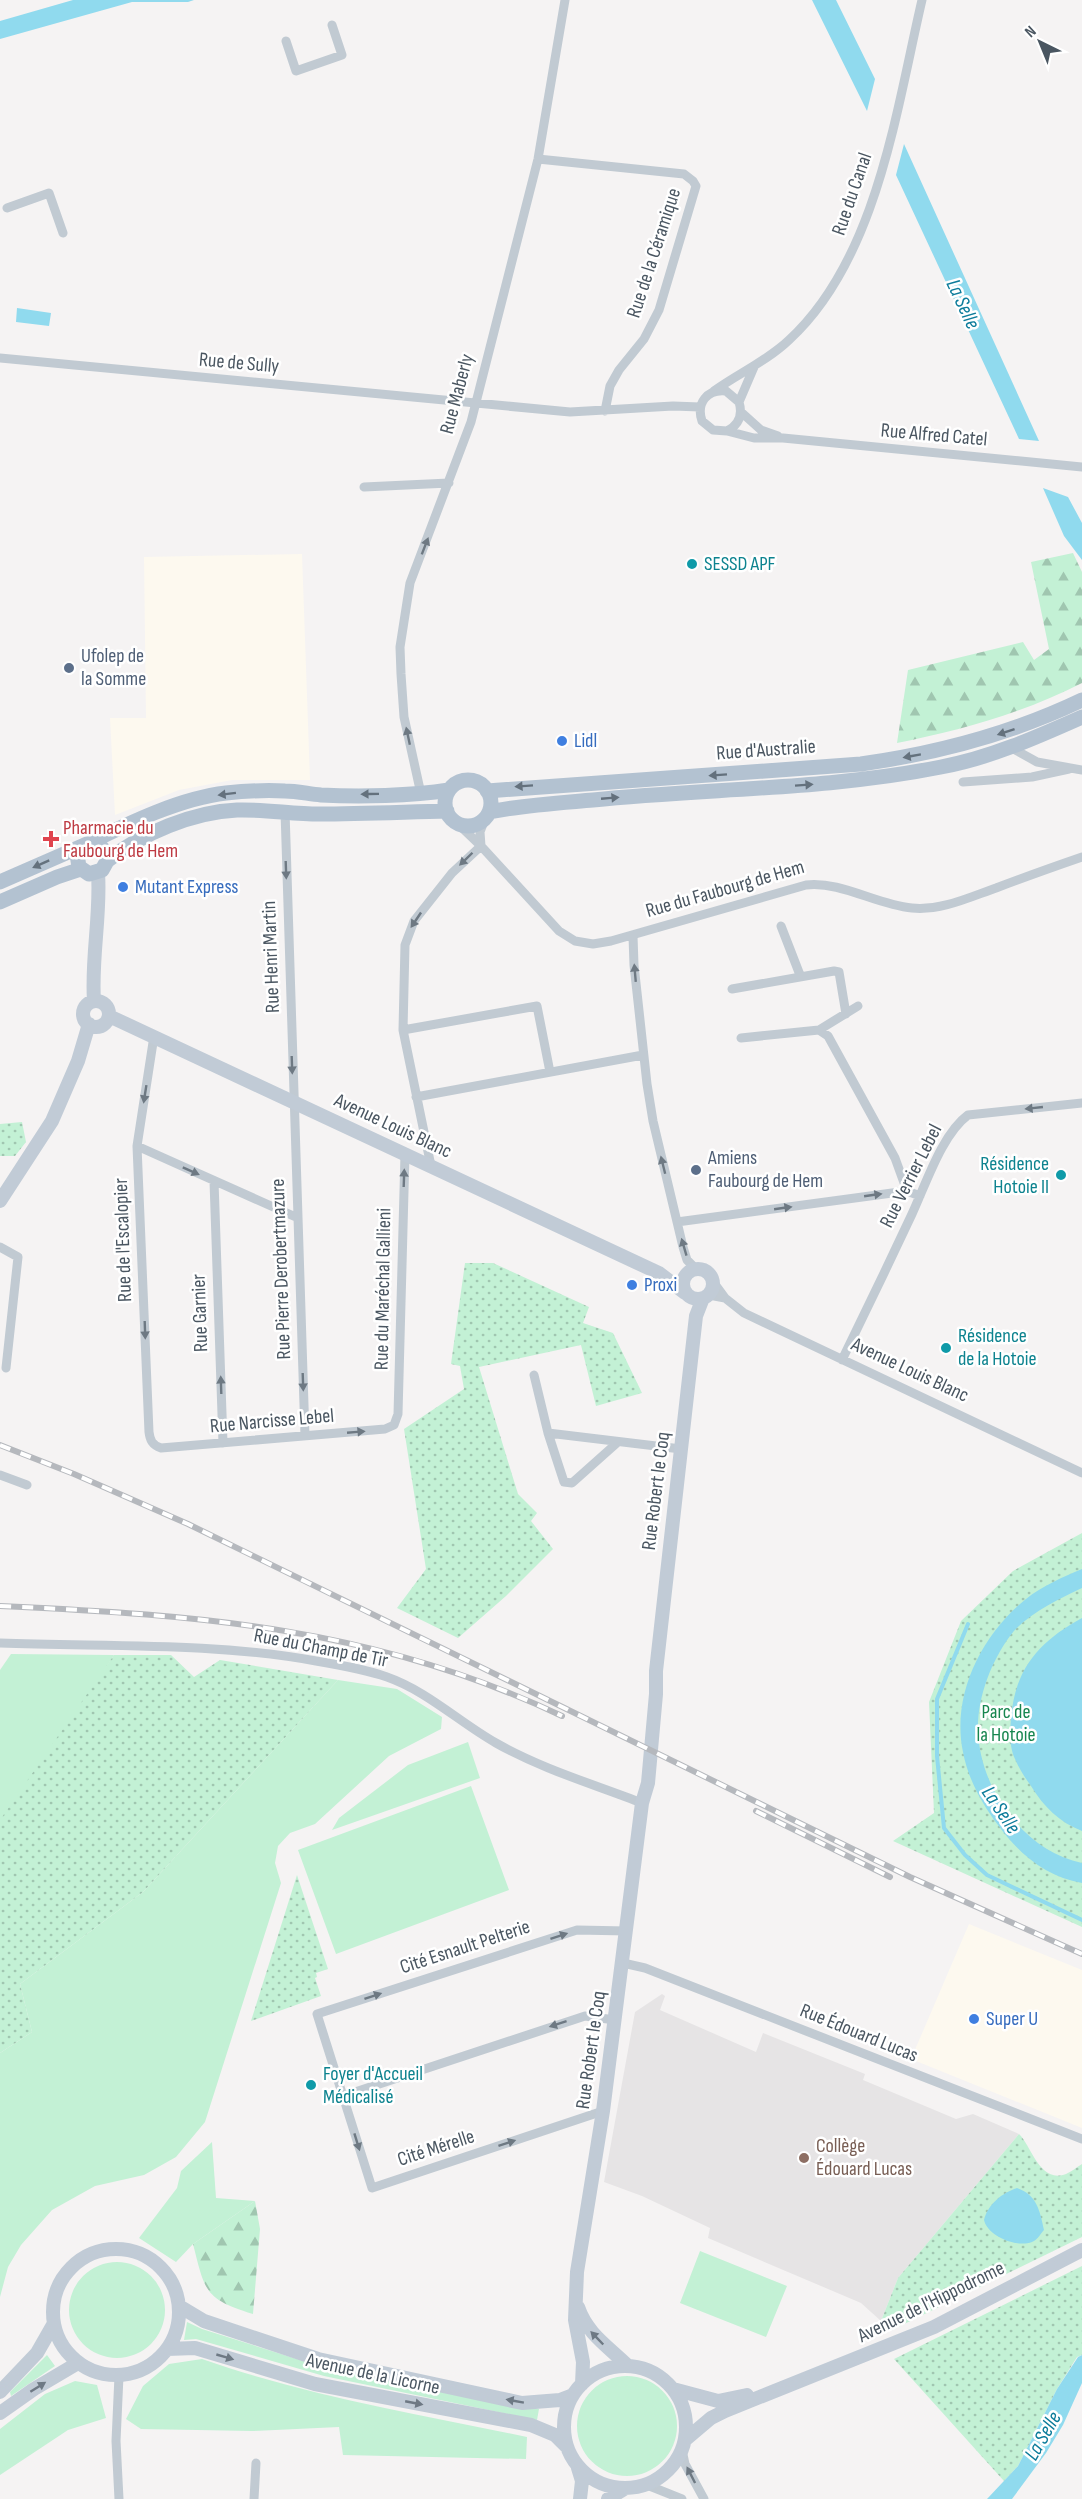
<svg xmlns="http://www.w3.org/2000/svg" width="1082" height="2499" font-family="'Sofia Sans Condensed',sans-serif">
	<style>
		.commercial { fill: #fdf9ef }
		.education { fill: #e6e4e5 }
		.grass { fill: #c3f1d5 }
		.forest { fill: url(#forest-firs) }
		.park { fill: url(#park-dots) }
		.water { fill: #90daee }
		.lines { fill: none; stroke-linecap: round; stroke-linejoin: round }
		.stream { stroke: #90daee; stroke-width: 4 }
		.street { stroke: #c1cad2; stroke-width: 9 }
		.secondary { stroke: #c1cbd6; stroke-width: 14 }
		.primary { stroke: #b3c2d1; stroke-width: 15 }
		.rail-casing { stroke: #b5b8bd; stroke-width: 6 }
		.rail { stroke: #fff; stroke-width: 4; stroke-dasharray: 11; stroke-linecap: butt }
		.oneway { fill: #6e7983 }
		.oneway2 { fill: #64717d }
		.oneway3 { fill: #6e7984 }
		.culture-dot { fill: #0f9aa8; stroke: #fff; stroke-width: 2 }
		.service-dot { fill: #5c6f8a; stroke: #fff; stroke-width: 2 }
		.shop-dot { fill: #3f7fe0; stroke: #fff; stroke-width: 2 }
		.health-dot { fill: #e0444e; stroke: #fff; stroke-width: 2 }
		.education-dot { fill: #8d6e63; stroke: #fff; stroke-width: 2 }
		.labels { text-anchor: middle; dominant-baseline: central; stroke-width: 5; stroke-linejoin: round; paint-order: stroke }
		.street-label { font-size: 20px; fill: #4a5661; stroke: #fff }
		.culture-label { font-size: 20px; fill: #0d838f; stroke: #fff; text-anchor: start }
		.service-label { font-size: 20px; fill: #4e5e75; stroke: #fff; text-anchor: start }
		.shop-label { font-size: 20px; fill: #366cbe; stroke: #fff; text-anchor: start }
		.health-label { font-size: 20px; fill: #be3a42; stroke: #fff; text-anchor: start }
		.park-label { font-size: 20px; fill: #17864f; stroke: #fff }
		.education-label { font-size: 20px; fill: #785e54; stroke: #fff; text-anchor: start }
		.water-label { font-size: 21px; font-style: italic; fill: #0c7c9b; stroke: #fff }
	</style>
	<defs>
		<pattern id="forest-firs" width="22" height="20" patternUnits="userSpaceOnUse" patternTransform="scale(1.5)"><rect width="22" height="20" fill="#c3f1d5"/><path d="M5 1l3.5 6h-7zM16 11l3.5 6h-7z" fill="#a0c6b0"/></pattern>
		<pattern id="park-dots" width="8" height="8" patternUnits="userSpaceOnUse" patternTransform="scale(1.5)"><rect width="8" height="8" fill="#c3f1d5"/><path d="M2 2h.1M6 6h.1" fill="none" stroke="#a0c6b0" stroke-width="1.8" stroke-linecap="round"/></pattern>
	</defs>
	<rect width="100%" height="100%" fill="#f5f3f3"/>
	<path class="commercial" d="M302,554L310,780H232L179,790L115,815L110,718H146L144,557Z
		M969,1924L1082,1970V2128L911,2059Z"/>
	<path class="education" d="M662,1994L665,1996L660,2010L756,2052L763,2033L865,2074L863,2080L956,2119L973,2114L1019,2134L898,2278L881,2321L861,2303L708,2238L710,2228L642,2196L604,2182L635,2012Z"/>
	<path class="grass" d="M11,1654L114,1655L0,1835V1670Z
		M338,1680L397,1689L442,1717L441,1729L389,1756L315,1824L290,1833L278,1846L275,1863L281,1883L205,2122L176,2157L144,2175L95,2186L52,2210L21,2245L8,2267L0,2297V2053L32,2032L20,1984L143,1892Z
		M468,1742L480,1778L332,1830L339,1818L408,1765Z
		M471,1786L509,1890L336,1954L298,1850Z
		M212,2142L216,2198L255,2201L193,2244L176,2262L139,2238L177,2188L181,2171Z
		M700,2251L787,2286L766,2337L680,2303Z
		M69 2310a48 48 0 1 1 96 0a48 48 0 1 1-96 0Z
		M187,2322L202,2329L319,2366L539,2409L537,2420L324,2376L196,2339L184,2340Z
		M47,2355L55,2366L11,2396L10,2392Z
		M202,2359C307,2396 418,2414 527,2437L526,2459L343,2455L339,2427L252,2431L141,2429L126,2419L143,2386L169,2364Z
		M577 2426a50 50 0 1 1 100 0a50 50 0 1 1-100 0Z
		M75,2381L97,2385L106,2418L68,2430L0,2475V2429L45,2394Z"/>
	<path class="forest" d="M1073,553L1082,572V683C1026,712 959,731 897,743L908,670L1023,642L1034,660L1049,649L1031,562Z
		M255,2201L260,2229L253,2314C204,2299 205,2291 193,2244Z"/>
	<path class="park" d="M22,1122L26,1142L15,1156H0V1124Z
		M465,1263H493L589,1307L583,1323L613,1333L642,1393L596,1406L581,1345L479,1367L518,1494L537,1513L531,1521L553,1549L506,1596L458,1638L397,1608L426,1569L404,1429L464,1389L460,1366L451,1364Z
		M1082,1533V1927L893,1841L934,1813L929,1702L961,1621L1013,1571Z
		M114,1655H171L194,1677L220,1660L338,1680L143,1892L20,1984L32,2032L0,2053V1820Z
		M297,1875L328,1969L316,1973L317,1977L315,1978L321,1996L251,2021Z
		M1019,2134C1032,2147 1040,2184 1066,2174C1071,2172 1077,2167 1082,2164V2237L894,2329L881,2321L898,2278Z
		M1082,2266V2355L1077,2357L1057,2389L1018,2466L1004,2481L894,2359Z"/>
	<path class="water" d="M73,0H194L188,2H132L0,39V21Z
		M812,0H836L875,79L867,111Z
		M904,144L1039,441L1019,439L896,175Z
		M17,308L51,313L49,326L16,322Z
		M1043,488L1068,497L1082,523V560L1064,536Z
		M1082,1569V1588C1059,1599 1025,1615 1010,1636C991,1662 977,1698 978,1731C980,1789 1024,1851 1082,1863V1883C1046,1877 1019,1854 998,1825C982,1804 968,1779 963,1752C951,1695 982,1634 1026,1599C1042,1586 1063,1577 1082,1569Z
		M1082,1618V1831C1059,1822 1044,1807 1031,1786C1025,1778 1019,1768 1015,1759C1009,1746 1010,1731 1011,1718C1015,1668 1040,1641 1082,1618Z
		M1017,2188C1037,2195 1040,2211 1044,2230C1041,2233 1038,2239 1034,2241C1019,2249 988,2237 984,2220C988,2204 1002,2193 1017,2188Z
		M1082,2355V2383L1063,2425L1046,2453L1012,2499H987L1018,2466L1057,2389L1078,2357Z"/>
	<g class="lines">
		<path class="stream" d="M968,1624L937,1699V1756L944,1828L965,1855L987,1875L1082,1920"/>
		<path class="street" d="M286,41L296,71L342,55L332,25
			M538,159L684,174L693,181L696,186L659,310L644,339L619,370L610,386L605,411
			M7,208L49,193L63,233
			M0,358L570,412L673,406L700,407
			M714,391C739,373 767,361 789,340C877,259 896,111 922,0
			M739,402L754,367
			M741,412L761,430L778,436
			M727,431C739,425 743,415 739,402L726,391C707,389 696,403 702,421L713,430L727,431L754,438H783L1082,467
			M364,487L449,483
			M1010,747L1037,762L1082,770
			M963,782L1032,777L1069,769
			M421,794L404,717L401,674L400,647L410,583L471,422L538,159L565,0
			M285,811L305,1436
			M457,823L481,846L559,931L575,941L593,944L611,941L806,885C842,881 876,905 912,908C941,911 970,897 996,888C1025,877 1053,867 1082,857
			M481,846L480,832L485,819
			M781,926L800,975
			M633,936L634,965L647,1084L653,1121L683,1247L687,1260L695,1268
			M732,989L834,971L839,972L846,1014
			M403,1030L537,1006L550,1072
			M819,1030L858,1006
			M154,1036L137,1146L149,1432C150,1440 152,1445 161,1448L385,1429L394,1425L398,1414L405,1154
			M741,1038L819,1030L828,1036L895,1158L907,1191L920,1196
			M416,1097L643,1055
			M137,1146L298,1218
			M431,1166L403,1030L405,945L414,921L452,873L481,846
			M214,1181L223,1443
			M677,1222L907,1191
			M0,1247L18,1257L6,1368
			M714,1283L725,1298L744,1313L1082,1473
			M709,1295L725,1298
			M842,1360C866,1311 889,1263 912,1214C926,1184 942,1134 968,1115L1082,1103
			M534,1375L548,1433L564,1482L572,1483L618,1442
			M548,1433L681,1449
			M0,1475L27,1485
			M0,1643C106,1647 212,1642 316,1661C340,1665 364,1669 387,1677C427,1691 459,1722 496,1743C542,1769 593,1784 642,1803
			M623,1963L645,1968L1082,2139
			M343,2096L585,2016L615,2020
			M603,2111L372,2188L317,2014L577,1930L627,1931
			M119,2376L116,2441L119,2499
			M682,2450L685,2464L704,2499
			M647,2485L682,2499
			M254,2499L256,2463"/>
		<path class="secondary" d="M94,1001C91,958 101,915 98,873
			M83 1014a13 13 0 1 1 26 0a13 13 0 1 1-26 0Z
			M109,1016L659,1273L685,1293
			M0,1201L52,1121L78,1061L89,1024
			M683 1284a15 15 0 1 1 30 0a15 15 0 1 1-30 0Z
			M53 2312a63 63 0 1 1 126 0a63 63 0 1 1-126 0Z
			M179,2306L204,2321L318,2359L522,2403L560,2400L573,2395
			M578,2307C587,2334 609,2347 628,2366
			M167,2349L195,2348L315,2384L531,2425L555,2435L567,2447
			M564 2427a61 61 0 1 1 122 0a61 61 0 1 1-122 0Z
			M582,2384L583,2362L575,2320L577,2272L603,2111L642,1803L648,1783L656,1694V1671L696,1316L703,1298
			M673,2389L718,2401L747,2395
			M0,2392L37,2353L53,2325
			M0,2413L34,2389L78,2363
			M685,2440L711,2418L725,2411L934,2327L1082,2250
			M578,2468L582,2481L580,2499
			M608,2499L624,2489"/>
		<path class="primary" d="M445 803a23 23 0 1 1 46 0a23 23 0 1 1-46 0Z
			M487,791L861,764C939,753 1011,734 1082,700
			M489,812C523,805 558,803 593,800C709,788 827,790 941,767C990,758 1037,737 1082,717
			M89,843C129,823 181,798 226,793C245,791 266,790 285,791C297,791 309,794 321,795C360,797 411,796 449,790
			M107,861C142,833 193,812 237,810C264,809 292,814 319,814C361,814 404,812 447,811
			M0,882L89,843H97L106,852L107,861L102,870L89,874L79,867L77,854L82,846
			M0,902L57,877L81,869"/>
		<defs>
			<path id="rail" d="M0,1445L74,1474L188,1524L910,1877L1082,1954
				M0,1606C201,1615 377,1628 562,1716
				M756,1811L890,1877"/>
		</defs>
		<use href="#rail" class="rail-casing"/>
		<use href="#rail" class="rail"/>
	</g>
	<defs><path id="oneway-solid" d="M-6-.8H1V-3.2L6.5 0L1 3.2V.8H-6Z" transform="scale(1.5)"/></defs>
	<g class="oneway">
		<use href="#oneway-solid" transform="translate(425 546) rotate(-69)"/>
		<use href="#oneway-solid" transform="translate(408 736) rotate(-102)"/>
		<use href="#oneway-solid" transform="translate(466 859) rotate(136)"/>
		<use href="#oneway-solid" transform="translate(286 870) rotate(88)"/>
		<use href="#oneway-solid" transform="translate(416 920) rotate(124)"/>
		<use href="#oneway-solid" transform="translate(635 973) rotate(-95)"/>
		<use href="#oneway-solid" transform="translate(292 1065) rotate(88)"/>
		<use href="#oneway-solid" transform="translate(145 1094) rotate(99)"/>
		<use href="#oneway-solid" transform="translate(1034 1108) rotate(174)"/>
		<use href="#oneway-solid" transform="translate(663 1165) rotate(-104)"/>
		<use href="#oneway-solid" transform="translate(191 1171) rotate(24)"/>
		<use href="#oneway-solid" transform="translate(404 1178) rotate(-88)"/>
		<use href="#oneway-solid" transform="translate(873 1195) rotate(-8)"/>
		<use href="#oneway-solid" transform="translate(783 1208) rotate(-8)"/>
		<use href="#oneway-solid" transform="translate(684 1247) rotate(-106)"/>
		<use href="#oneway-solid" transform="translate(145 1330) rotate(88)"/>
		<use href="#oneway-solid" transform="translate(303 1382) rotate(88)"/>
		<use href="#oneway-solid" transform="translate(221 1385) rotate(-92)"/>
		<use href="#oneway-solid" transform="translate(356 1432) rotate(-5)"/>
		<use href="#oneway-solid" transform="translate(559 1936) rotate(-18)"/>
		<use href="#oneway-solid" transform="translate(373 1996) rotate(-18)"/>
		<use href="#oneway-solid" transform="translate(558 2024) rotate(162)"/>
		<use href="#oneway-solid" transform="translate(357 2142) rotate(73)"/>
		<use href="#oneway-solid" transform="translate(507 2143) rotate(-18)"/>
		<use href="#oneway-solid" transform="translate(691 2475) rotate(-117)"/>
	</g>
	<g class="oneway2">
		<use href="#oneway-solid" transform="translate(1006 732) rotate(162)"/>
		<use href="#oneway-solid" transform="translate(912 756) rotate(170)"/>
		<use href="#oneway-solid" transform="translate(718 775) rotate(176)"/>
		<use href="#oneway-solid" transform="translate(804 785) rotate(-4)"/>
		<use href="#oneway-solid" transform="translate(524 786) rotate(176)"/>
		<use href="#oneway-solid" transform="translate(227 794) rotate(173)"/>
		<use href="#oneway-solid" transform="translate(370 794) rotate(179)"/>
		<use href="#oneway-solid" transform="translate(610 798) rotate(-5)"/>
		<use href="#oneway-solid" transform="translate(41 864) rotate(156)"/>
	</g>
	<g class="oneway3">
		<use href="#oneway-solid" transform="translate(597 2338) rotate(-134)"/>
		<use href="#oneway-solid" transform="translate(225 2357) rotate(16)"/>
		<use href="#oneway-solid" transform="translate(38 2387) rotate(-32)"/>
		<use href="#oneway-solid" transform="translate(515 2401) rotate(-170)"/>
		<use href="#oneway-solid" transform="translate(414 2403) rotate(11)"/>
	</g>
	<g class="culture-dot">
		<circle cx="692" cy="564" r="6"/>
		<circle cx="1061" cy="1175" r="6"/>
		<circle cx="946" cy="1348" r="6"/>
		<circle cx="311" cy="2085" r="6"/>
	</g>
	<g class="service-dot">
		<circle cx="69" cy="668" r="6"/>
		<circle cx="696" cy="1170" r="6"/>
	</g>
	<g class="shop-dot">
		<circle cx="562" cy="741" r="6"/>
		<circle cx="123" cy="887" r="6"/>
		<circle cx="632" cy="1285" r="6"/>
		<circle cx="974" cy="2019" r="6"/>
	</g>
	<path class="health-dot" d="M48 830h6v6h6v6h-6v6h-6v-6h-6v-6h6z"/>
	<circle class="education-dot" cx="804" cy="2158" r="6"/>
	<g class="labels">
		<g class="street-label">
			<text transform="translate(852 194) rotate(-71)">Rue du Canal</text>
			<text transform="translate(654 253) rotate(-72)">Rue de la Céramique</text>
			<text transform="translate(239 363) rotate(5)">Rue de Sully</text>
			<text transform="translate(457 394) rotate(-75)">Rue Maberly</text>
			<text transform="translate(934 435) rotate(5)">Rue Alfred Catel</text>
			<text transform="translate(766 750) rotate(-4)">Rue d'Australie</text>
			<text transform="translate(725 889) rotate(-16)">Rue du Faubourg de Hem</text>
			<text transform="translate(271 957) rotate(-92)">Rue Henri Martin</text>
			<text transform="translate(393 1126) rotate(25)">Avenue Louis Blanc</text>
			<text transform="translate(911 1176) rotate(-63)">Rue Verrier Lebel</text>
			<text transform="translate(123 1240) rotate(-92)">Rue de l'Escalopier</text>
			<text transform="translate(281 1269) rotate(-92)">Rue Pierre Derobertmazure</text>
			<text transform="translate(383 1289) rotate(-89)">Rue du Maréchal Gallieni</text>
			<text transform="translate(200 1313) rotate(-92)">Rue Garnier</text>
			<text transform="translate(910 1370) rotate(25)">Avenue Louis Blanc</text>
			<text transform="translate(272 1421) rotate(-5)">Rue Narcisse Lebel</text>
			<text transform="translate(656 1491) rotate(-83)">Rue Robert le Coq</text>
			<text transform="translate(321 1648) rotate(11)">Rue du Champ de Tir</text>
			<text transform="translate(465 1947) rotate(-18)">Cité Esnault Pelterie</text>
			<text transform="translate(859 2033) rotate(22)">Rue Édouard Lucas</text>
			<text transform="translate(591 2050) rotate(-82)">Rue Robert le Coq</text>
			<text transform="translate(436 2148) rotate(-18)">Cité Mérelle</text>
			<text transform="translate(931 2302) rotate(-26)">Avenue de l'Hippodrome</text>
			<text transform="translate(373 2374) rotate(12)">Avenue de la Licorne</text>
		</g>
		<g class="culture-label">
			<text x="704" y="564">SESSD APF</text>
			<text x="1049" y="1164" text-anchor="end">Résidence<tspan x="1049" dy="23">Hotoie II</tspan></text>
			<text x="958" y="1336">Résidence<tspan x="958" dy="23">de la Hotoie</tspan></text>
			<text x="323" y="2074">Foyer d'Accueil<tspan x="323" dy="23">Médicalisé</tspan></text>
		</g>
		<g class="service-label">
			<text x="81" y="656">Ufolep de<tspan x="81" dy="23">la Somme</tspan></text>
			<text x="708" y="1158">Amiens<tspan x="708" dy="23">Faubourg de Hem</tspan></text>
		</g>
		<g class="shop-label">
			<text x="574" y="741">Lidl</text>
			<text x="135" y="887">Mutant Express</text>
			<text x="644" y="1285">Proxi</text>
			<text x="986" y="2019">Super U</text>
		</g>
		<g class="health-label">
			<text x="63" y="828">Pharmacie du<tspan x="63" dy="23">Faubourg de Hem</tspan></text>
		</g>
		<g class="park-label">
			<text x="1006" y="1712">Parc de<tspan x="1006" dy="23">la Hotoie</tspan></text>
		</g>
		<g class="education-label">
			<text x="816" y="2146">Collège<tspan x="816" dy="23">Édouard Lucas</tspan></text>
		</g>
		<g class="water-label">
			<text transform="translate(963 304) rotate(65)">La Selle</text>
			<text transform="translate(1001 1810) rotate(56)">La Selle</text>
			<text transform="translate(1043 2436) rotate(-60)">La Selle</text>
		</g>
	</g>
	<g transform="translate(1040 42) rotate(317)" stroke="#ffffff" stroke-width="4.5" paint-order="stroke">
	<path d="M0-4.5L10 22L0 15L-10 22Z" fill="#4a5661"/>
	<text y="-9" font-size="16" font-weight="bold" text-anchor="middle" fill="#4a5661">N</text>
	</g>
</svg>
